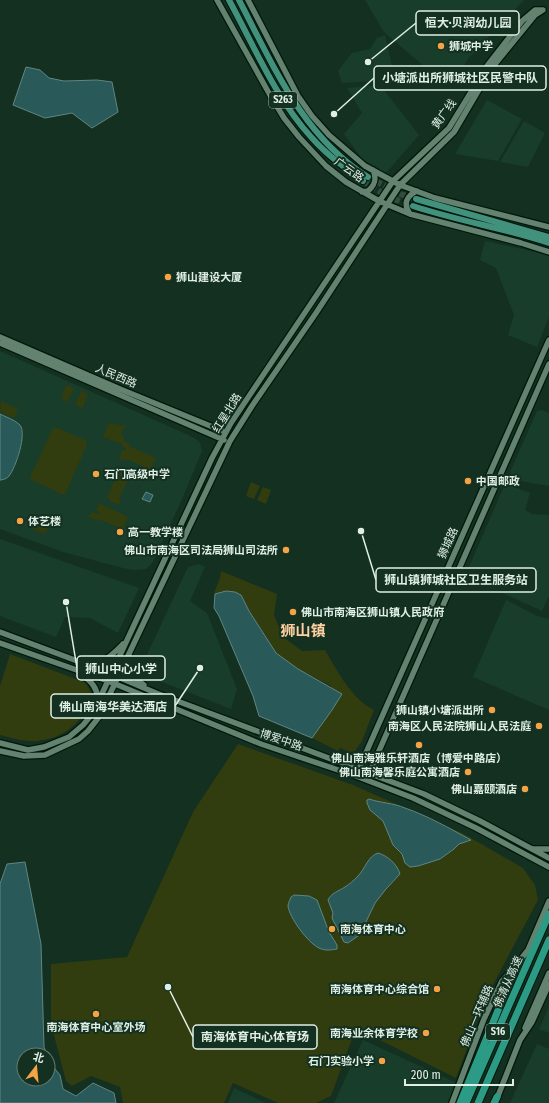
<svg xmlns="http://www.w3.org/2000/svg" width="549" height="1103" font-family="'Fira Sans Condensed','Noto Sans SC',sans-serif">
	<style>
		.built { fill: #193d2b }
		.green { fill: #313c0f }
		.water { fill: #295959; stroke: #608683 }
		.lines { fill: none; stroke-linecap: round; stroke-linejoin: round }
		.primary-tunnel { stroke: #324d3e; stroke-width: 6; stroke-dasharray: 6 3; stroke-linecap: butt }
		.secondary-casing { stroke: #00180b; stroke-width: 8 }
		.primary-casing { stroke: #00180b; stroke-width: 8 }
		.highway-casing { stroke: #00180b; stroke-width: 9 }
		.secondary { stroke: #648270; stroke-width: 5.5 }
		.primary { stroke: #42917d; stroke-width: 6 }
		.highway { stroke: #2c9b86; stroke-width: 7 }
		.poi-dot { fill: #f4a345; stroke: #143021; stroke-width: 1.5 }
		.labels { text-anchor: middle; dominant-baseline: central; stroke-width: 4; stroke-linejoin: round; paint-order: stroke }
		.shield { fill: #143021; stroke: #a2b6aa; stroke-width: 1 }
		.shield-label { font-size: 10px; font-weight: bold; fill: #dfefe5 }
		.poi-label { font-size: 11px; font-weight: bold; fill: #dfefe5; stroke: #143021; text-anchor: start }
		.street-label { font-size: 11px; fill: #dfefe5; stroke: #143021 }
		.district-label { font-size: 15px; font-weight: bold; fill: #ffd0a2; stroke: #143021 }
		.leader { fill: none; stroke: #dfefe5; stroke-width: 1.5 }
		.callout-dot { fill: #dfefe5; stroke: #143021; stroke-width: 1.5 }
		.callout { fill: #143021; stroke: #dfefe5; stroke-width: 1.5 }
		.callout-label { font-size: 12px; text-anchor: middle; font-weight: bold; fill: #dfefe5 }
	</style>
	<rect width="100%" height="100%" fill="#143021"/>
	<path class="built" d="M365,0H524L468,59L457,76L444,80L439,79L384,32Z
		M385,35L394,75L376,81L342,83L338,71L352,53L370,49L377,38Z
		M380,85L419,135L386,173L362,159L344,134L362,113L347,88Z
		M487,100L522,119L498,161L455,154Z
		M524,121L545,133L528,167L500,162Z
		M485,241L549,255V317L537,347L508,335L514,315L496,268L480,260Z
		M0,351L195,438L200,443L202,451L183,497L153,562L146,569L133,570L123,568L63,552L0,529Z
		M542,410L549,413V486L515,480L510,472L537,411Z
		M505,484L530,493L525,510L532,514L549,515V596L542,611L465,576Z
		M0,539L139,588L118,633L90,618L65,617L56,637L0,616Z
		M199,564L205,567L190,601L207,613L237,689L231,709L152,678L145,659L188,567Z
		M506,600L537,616L549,619V710L473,677Z
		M549,1007V1033L539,1029Z
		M363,1040L457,1083L448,1103H334Z
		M537,1044L549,1049V1103H510Z
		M234,1088L266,1103H228Z"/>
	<path class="green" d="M66,385L74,388L68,402L61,399Z
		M81,391L88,394L83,408L75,405Z
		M1,401L18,409L14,418L0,412Z
		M109,423L126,426L122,431L121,435L125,437L123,441L128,443L131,447L156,458L150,470L127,459L126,461L119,459L122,450L125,451L126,448L122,446V444L103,437Z
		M55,427L87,441L86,447L67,490L64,495L31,480V475L52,430Z
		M120,467L124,469V467L134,472L132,476L130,475L120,497L119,499L121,501L119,505L110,501V499L107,498Z
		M251,482L260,486L254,499L246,496Z
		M263,487L271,490L266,504L257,500Z
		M99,503L128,517L123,529L100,520L99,521L88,517L92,512L98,514L99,511L96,510Z
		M31,518L49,524L45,534L28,527Z
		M221,571L277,594L274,615L279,627L286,639L302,651L325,650C338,672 351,698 374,710L362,741L355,751L350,752L340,748L338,751L312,738L332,710L331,686L298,669L276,653L249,611L241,595L235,592L226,591L215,594L214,593L220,578Z
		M10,654L86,683L92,695C84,725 58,743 27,741C18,740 9,737 0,735V686Z
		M238,744L353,785L464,834L523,868L535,885L538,900L485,1000L456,1078L356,1028L331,1096L316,1103H278L233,1083L224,1103H123L120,1087L91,1076L72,1086L66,1081L51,1024V964L127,957L193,812Z"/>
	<path class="water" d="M26,67L40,70L49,78L64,81L97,80L112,82L118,112L92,128L72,113L45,118L13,105Z
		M0,414C6,417 15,420 20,425C27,434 16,467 9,476C7,479 4,479 1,480H0Z
		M146,492L153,495L150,502L142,499Z
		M226,591L235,592L241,595L249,611L276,653L298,669L342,694L332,710L312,738L259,716L253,696L219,616L214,608L215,594Z
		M369,799C381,803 393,803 405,808C428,816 449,828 471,840L459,844L454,849L440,859L418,866L410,867L405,863L402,854L393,845L383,821L370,810L367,803V800Z
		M378,853C388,856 397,864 400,874L386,889L375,903L364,926L358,936L348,943L344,942L332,918L333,913L328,900C331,893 339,891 345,887C350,884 354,880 358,876C365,869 368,856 378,853Z
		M25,862L41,944L44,1047L47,1055H24V1079H48V1057L51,1064L60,1075L63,1089L76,1096L93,1083L114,1093L116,1103H0V884L7,864Z
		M294,895L309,896L317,900L329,932L337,945V949C331,950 325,951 319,948C308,943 289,917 288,906C288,903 290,900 291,897Z"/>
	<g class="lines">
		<path class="primary-tunnel" d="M368,177L400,194L416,199
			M363,181L389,197L413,206"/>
		<defs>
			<path id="secondary" d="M217,0L270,95L284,118L299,137L326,166L346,182L379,201L410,214L521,243L549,252
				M248,0L298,96L312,116L329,135L365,166L400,185L435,198L549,227
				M362,192L368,191C375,185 377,179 373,170
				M410,214C403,204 406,196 417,191
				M0,337L120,389L225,432
				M0,343L224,440
				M0,632L104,671L156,693L424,794L480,821L549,858
				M0,643L108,681L261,744L356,776L413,798L476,828L549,867
				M129,655C130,669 133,678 144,685
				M86,664C107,661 109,658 123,644
				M81,674C91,681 99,689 97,701
				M103,714C115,703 122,699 139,695
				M0,743L28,750L44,747L69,737L83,725L93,713L212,458L231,423L393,181L449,128L487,66L522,21L535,10H543L535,15L491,69L454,132L400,185L316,313L252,406L230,441L99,717L88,731L79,739L45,755L24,756L0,751
				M357,773L549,340
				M368,776L549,364
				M533,849H549
				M525,1028L549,973
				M496,1101L520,1040L532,1022L549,984
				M452,1103L484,1019L502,981L517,964L528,950L549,901"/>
			<path id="primary" d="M229,0C254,46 276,99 312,138C327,155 345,168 363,181
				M239,0C273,65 303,137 368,177
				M416,199L549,237
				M413,206C458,221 504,228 549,243"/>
			<path id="highway" d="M460,1103L517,964
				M466,1103L549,914
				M478,1103L549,940
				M494,1103L497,1097"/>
		</defs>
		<use href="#secondary" class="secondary-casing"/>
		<use href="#primary" class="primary-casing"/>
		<use href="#highway" class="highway-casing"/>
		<use href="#secondary" class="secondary"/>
		<use href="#primary" class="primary"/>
		<use href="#highway" class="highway"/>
	</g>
	<g class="poi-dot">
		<circle cx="441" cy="46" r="4"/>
		<circle cx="168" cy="277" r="4"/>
		<circle cx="96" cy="474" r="4"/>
		<circle cx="468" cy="481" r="4"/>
		<circle cx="20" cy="521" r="4"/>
		<circle cx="120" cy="532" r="4"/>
		<circle cx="286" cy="550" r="4"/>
		<circle cx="293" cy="612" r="4"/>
		<circle cx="492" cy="710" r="4"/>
		<circle cx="539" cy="726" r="4"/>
		<circle cx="419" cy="745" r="4"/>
		<circle cx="468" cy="772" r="4"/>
		<circle cx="525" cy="789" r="4"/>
		<circle cx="332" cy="929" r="4"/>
		<circle cx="437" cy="989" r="4"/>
		<circle cx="96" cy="1014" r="4"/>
		<circle cx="426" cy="1033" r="4"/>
		<circle cx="382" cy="1061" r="4"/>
	</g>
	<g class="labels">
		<g class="shield">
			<rect x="269" y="92" width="28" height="16" rx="3"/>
			<rect x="486" y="1024" width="24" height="16" rx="3"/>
		</g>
		<g class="shield-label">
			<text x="283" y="100">S263</text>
			<text x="498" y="1032">S16</text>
		</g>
		<g class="poi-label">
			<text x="449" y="46">狮城中学</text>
			<text x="176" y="277">狮山建设大厦</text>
			<text x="104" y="474">石门高级中学</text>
			<text x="476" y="481">中国邮政</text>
			<text x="28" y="521">体艺楼</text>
			<text x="128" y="532">高一教学楼</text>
			<text x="278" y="550" text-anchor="end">佛山市南海区司法局狮山司法所</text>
			<text x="301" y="612">佛山市南海区狮山镇人民政府</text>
			<text x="484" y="710" text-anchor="end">狮山镇小塘派出所</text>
			<text x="531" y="726" text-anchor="end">南海区人民法院狮山人民法庭</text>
			<text x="419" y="758" text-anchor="middle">佛山南海雅乐轩酒店（博爱中路店）</text>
			<text x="460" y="772" text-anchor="end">佛山南海馨乐庭公寓酒店</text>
			<text x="517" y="789" text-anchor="end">佛山嘉颐酒店</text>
			<text x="340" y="929">南海体育中心</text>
			<text x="429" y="989" text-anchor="end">南海体育中心综合馆</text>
			<text x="96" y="1027" text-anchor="middle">南海体育中心室外场</text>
			<text x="418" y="1033" text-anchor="end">南海业余体育学校</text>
			<text x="374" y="1061" text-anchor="end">石门实验小学</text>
		</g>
		<g class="street-label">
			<text transform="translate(444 114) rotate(-54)">黄广线</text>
			<text transform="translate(349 170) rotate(36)">广云路</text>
			<text transform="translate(116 376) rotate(23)">人民西路</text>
			<text transform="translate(227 413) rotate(-58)">红星北路</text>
			<text transform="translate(448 543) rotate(-66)">狮城路</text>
			<text transform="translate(281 740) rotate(19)">博爱中路</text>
			<text transform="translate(508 982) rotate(-66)">佛清从高速</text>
			<text transform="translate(477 1016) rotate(-67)">佛山一环辅路</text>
		</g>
		<g class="district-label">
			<text x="303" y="631">狮山镇</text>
		</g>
	</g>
	<path class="leader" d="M368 62L416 23M334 114L374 78M361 531L376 580M66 602L77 668M200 668L175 706M168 987L193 1037"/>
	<g class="callout-dot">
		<circle cx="368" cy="62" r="4"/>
		<circle cx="334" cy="114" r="4"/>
		<circle cx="361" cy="531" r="4"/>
		<circle cx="66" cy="602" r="4"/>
		<circle cx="200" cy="668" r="4"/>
		<circle cx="168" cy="987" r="4"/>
	</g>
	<g class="callout">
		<rect x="416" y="11" width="103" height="24" rx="4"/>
		<rect x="374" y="66" width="172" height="24" rx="4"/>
		<rect x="376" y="568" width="160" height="24" rx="4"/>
		<rect x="77" y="656" width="88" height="24" rx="4"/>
		<rect x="51" y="694" width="124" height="24" rx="4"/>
		<rect x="193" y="1025" width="124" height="24" rx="4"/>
	</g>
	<g class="callout-label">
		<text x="468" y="27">恒大·贝润幼儿园</text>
		<text x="460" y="82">小塘派出所狮城社区民警中队</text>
		<text x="456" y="584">狮山镇狮城社区卫生服务站</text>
		<text x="121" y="673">狮山中心小学</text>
		<text x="113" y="711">佛山南海华美达酒店</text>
		<text x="255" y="1041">南海体育中心体育场</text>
	</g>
	<g transform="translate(36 1067) rotate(16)"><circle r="19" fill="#143021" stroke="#657c6f"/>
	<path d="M0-3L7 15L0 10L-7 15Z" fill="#f4a345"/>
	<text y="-6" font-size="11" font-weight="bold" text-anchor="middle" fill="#dfefe5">北</text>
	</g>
	<path d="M405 1079v6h108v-6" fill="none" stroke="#dfefe5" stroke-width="2"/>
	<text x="411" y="1079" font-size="12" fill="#dfefe5" stroke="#143021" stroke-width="3" paint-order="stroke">200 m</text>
</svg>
